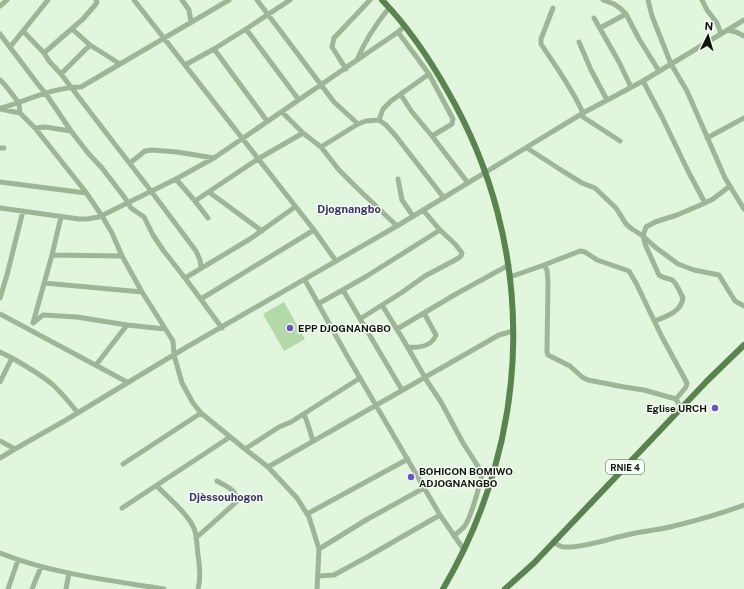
<svg xmlns="http://www.w3.org/2000/svg" width="744" height="589" font-family="'Public Sans',sans-serif">
	<style>
		.green { fill: #b3d9a8 }
		.lines { fill: none; stroke-linecap: round; stroke-linejoin: round }
		.minor { stroke: #9eb598; stroke-width: 5 }
		.major { stroke: #5a844f; stroke-width: 6 }
		.poi-dot { fill: #6d52cc; stroke: #f6fff4; stroke-width: 1.5 }
		.labels { text-anchor: middle; dominant-baseline: central; stroke-width: 3; stroke-linejoin: round; paint-order: stroke }
		.shield { fill: #f6fff4; stroke: #545c52; stroke-width: 1 }
		.shield-label { font-size: 9px; font-weight: bold; fill: #0f160d }
		.poi-label { font-size: 10px; font-weight: bold; fill: #0f160d; stroke: #f6fff4; text-anchor: start }
		.neighbourhood-label { font-size: 11px; font-weight: bold; fill: #3d326e; stroke: #f6fff4 }
	</style>
	<rect width="100%" height="100%" fill="#e1f6dc"/>
	<path class="green" d="M284,302L305,339L284,351L263,314Z"/>
	<g class="lines">
		<path class="minor" d="M134,0L314,230L336,261
			M182,0L189,10L191,22
			M257,0L334,102L358,124
			M603,0L614,4L621,9L626,14L639,39L659,71
			M648,0L652,16L671,64L687,91L725,178L744,209
			M702,0L707,10L717,23L721,34
			M0,6L7,0
			M553,8L541,39V44C556,67 572,88 583,113
			M594,18L619,62L631,87
			M600,28L626,14
			M72,29L90,45L120,64
			M246,29L287,84L299,100
			M727,30L736,32L744,36
			M23,31L44,53L49,61L61,74L97,121L151,191L196,251L200,260L201,268
			M398,32L429,74L453,119L452,124L432,136
			M0,34L37,83L46,94L71,131L88,153L102,168L125,198L131,208L144,217L153,235L163,250L185,278L222,328
			M579,42L591,70L607,100
			M10,47L48,0
			M214,49L267,121
			M44,53L83,19L96,4L97,2L96,0
			M357,60C365,40 376,24 389,8
			M185,65L214,49L246,29L290,0
			M346,69L332,47L334,38L370,0
			M61,74L90,45
			M0,80L5,85L19,103L20,113
			M643,81L662,117L688,171L705,203
			M401,95L412,112L432,136L468,183
			M1,108C26,101 54,87 81,87L229,0
			M0,109L20,113L35,128L85,191L102,216L112,233L122,256L142,292L173,341L174,355L182,383L193,403L201,413L245,449L268,467L297,498L309,517L319,549L317,589
			M282,112L303,133L321,147L339,170L356,187L397,226
			M580,115L620,141
			M379,120L383,109L391,101L429,74
			M35,128L45,127L71,131
			M707,138L744,118
			M321,147L358,124L366,121L379,120L386,125L395,135L444,198
			M0,148H4
			M527,148L561,170L582,183L595,188L616,208L626,224L632,229L643,236L655,247L678,264L694,270L719,275L735,301L744,306
			M130,163L145,151L152,150L177,152L214,158
			M176,179L195,201L208,218
			M398,179L402,200L413,216
			M0,182L86,193
			M209,192L262,231
			M195,201L258,159L303,133
			M0,208L79,219H87L99,217L176,179L214,158L398,32L405,26
			M52,255L122,256
			M544,265L547,270L548,281L547,352L548,355L570,366L582,377L588,380L624,387L644,390L676,399
			M510,277L544,265L580,251L585,252L597,260L629,271L636,283L662,337L687,383L686,387L676,399L677,401L681,408
			M185,278L250,239L295,207
			M305,280L346,354L440,515L464,550
			M44,283L142,292
			M343,290L402,390
			M0,298L7,275L23,211
			M201,299L314,230
			M318,304L367,276L440,230
			M382,305L404,341L427,381L441,402L463,443L481,471L482,475C478,489 472,517 464,527C461,530 457,533 454,536
			M0,314L127,382
			M360,319L401,293L425,276L457,259L461,256L462,253L455,244L440,230L423,210
			M655,321C667,316 681,312 683,298C681,294 676,282 672,280C668,278 664,279 659,275L645,244L643,236L646,227L655,222L677,215L705,203L713,199L730,186
			M33,323L43,315L77,317L127,325L165,329
			M33,323L52,255L61,217
			M397,329L456,294L509,265
			M408,347C419,348 432,346 436,335L424,313
			M0,352L12,358L0,382
			M12,358C26,366 40,374 52,384C62,393 70,403 78,413
			M96,365L127,325
			M304,414C308,423 310,432 313,441
			M0,441L15,449L66,420L185,348L397,226L583,113L643,81L744,20
			M245,449L279,427L291,422L360,378
			M0,458L15,449
			M123,464L201,413
			M268,467L499,335L513,331
			M157,486C168,498 190,515 195,531C197,539 197,547 198,555C200,567 201,578 198,589
			M122,508L230,437
			M307,514L408,459
			M196,538L234,504L238,500C235,489 226,486 217,481
			M554,542C557,544 560,547 565,547C584,548 611,538 631,534C644,531 657,530 670,527C695,521 720,514 744,505
			M319,549L366,520L424,488
			M0,553C53,574 108,580 164,589
			M318,576L334,575L367,557L440,515
			M8,589L18,560
			M32,589L41,567
			M66,589L69,573"/>
		<path class="major" d="M382,0C408,27 429,58 447,90C538,247 534,434 443,589
			M505,589L534,563L707,381L744,345"/>
	</g>
	<g class="poi-dot">
		<circle cx="290" cy="328" r="4"/>
		<circle cx="715" cy="408" r="4"/>
		<circle cx="411" cy="477" r="4"/>
	</g>
	<g class="labels">
		<rect class="shield" x="606" y="460" width="38" height="14" rx="3"/>
		<g class="shield-label">
			<text x="625" y="467">RNIE 4</text>
		</g>
		<g class="poi-label">
			<text x="298" y="328">EPP DJOGNANGBO</text>
			<text x="707" y="408" text-anchor="end">Eglise URCH</text>
			<text x="419" y="471">BOHICON BOMIWO<tspan x="419" dy="12">ADJOGNANGBO</tspan></text>
		</g>
		<g class="neighbourhood-label">
			<text x="349" y="209">Djognangbo</text>
			<text x="226" y="497">Djèssouhogon</text>
		</g>
	</g>
	<g transform="translate(708 36) rotate(5)" stroke="#f6fff4" stroke-width="3" paint-order="stroke">
	<path d="M0-3L7 15L0 10L-7 15Z" fill="#0f160d"/>
	<text y="-6" font-size="11" font-weight="bold" text-anchor="middle" fill="#0f160d">N</text>
	</g>
</svg>
